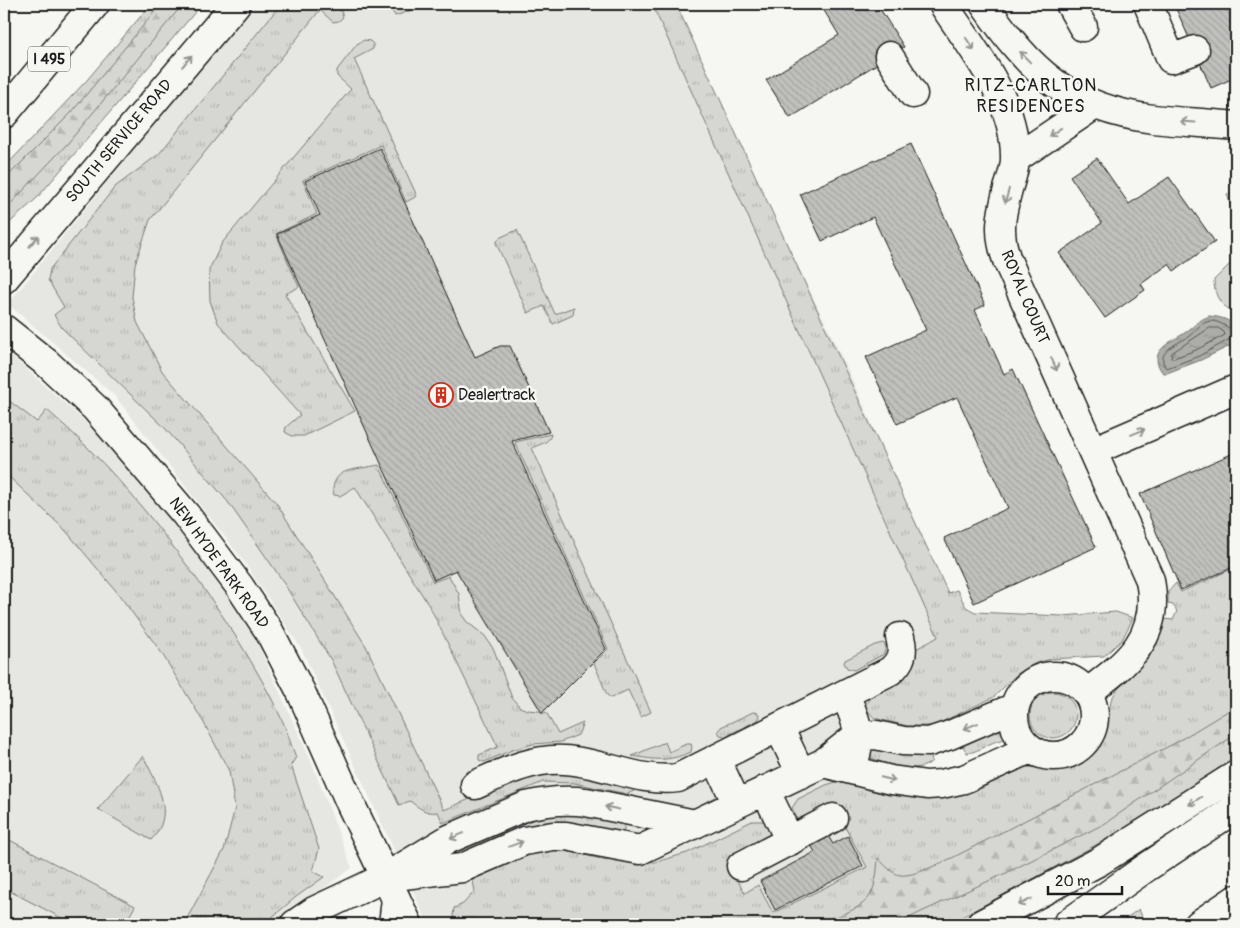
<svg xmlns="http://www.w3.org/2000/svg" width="1240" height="928" font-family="Pangolin,sans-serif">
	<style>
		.built { fill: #e6e6e2 }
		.grass { fill: url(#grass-tufts); stroke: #797977 }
		.forest { fill: url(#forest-firs); stroke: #797977 }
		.garden { fill: #d6d6d2; stroke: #797977 }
		.water { fill: url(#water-ripples); stroke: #727271 }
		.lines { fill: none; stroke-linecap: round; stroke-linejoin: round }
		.shore { stroke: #565654; stroke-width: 1 }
		.building { fill: url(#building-back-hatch); stroke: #1c1c1c }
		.minor-casing { stroke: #1c1c1c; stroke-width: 31 }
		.major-casing { stroke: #1c1c1c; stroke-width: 31 }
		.highway-casing { stroke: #1c1c1c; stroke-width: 31 }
		.minor { stroke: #f6f6f2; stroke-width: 28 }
		.major { stroke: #f6f6f2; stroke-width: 28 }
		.highway { stroke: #f6f6f2; stroke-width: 28 }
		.oneway { stroke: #949492 }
		.labels { text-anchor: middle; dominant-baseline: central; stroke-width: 5; stroke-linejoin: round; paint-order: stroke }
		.shield { fill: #f6f6f2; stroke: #5d5d5c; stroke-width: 1 }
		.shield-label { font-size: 15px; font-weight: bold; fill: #1c1c1c }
		.street-label { font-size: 16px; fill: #1c1c1c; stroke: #f6f6f2 }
		.poi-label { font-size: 16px; fill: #1c1c1c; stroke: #f6f6f2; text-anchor: start }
		.neighbourhood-label { font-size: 18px; letter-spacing: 1px; fill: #1c1c1c; stroke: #f6f6f2 }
	</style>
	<defs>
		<pattern id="grass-tufts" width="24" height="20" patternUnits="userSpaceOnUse" patternTransform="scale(1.25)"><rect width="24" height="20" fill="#d6d6d2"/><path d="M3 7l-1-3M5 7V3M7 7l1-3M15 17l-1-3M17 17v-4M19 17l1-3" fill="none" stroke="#b7b7b4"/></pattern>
		<pattern id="forest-firs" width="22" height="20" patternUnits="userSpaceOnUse" patternTransform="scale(1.25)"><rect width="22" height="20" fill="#d6d6d2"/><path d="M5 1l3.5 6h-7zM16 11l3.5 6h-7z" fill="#b7b7b4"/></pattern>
		<pattern id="water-ripples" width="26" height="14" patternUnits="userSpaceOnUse" patternTransform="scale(1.25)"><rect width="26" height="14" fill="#acaca9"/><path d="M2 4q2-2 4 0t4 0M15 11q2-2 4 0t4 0" fill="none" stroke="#939391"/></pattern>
		<pattern id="building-back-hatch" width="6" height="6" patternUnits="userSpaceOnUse" patternTransform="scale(1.25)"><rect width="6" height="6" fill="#c0c0bd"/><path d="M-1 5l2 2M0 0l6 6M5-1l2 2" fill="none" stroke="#a4a4a2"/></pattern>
	</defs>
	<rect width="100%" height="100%" fill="#f6f6f2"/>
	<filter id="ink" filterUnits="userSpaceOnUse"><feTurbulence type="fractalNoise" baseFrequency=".02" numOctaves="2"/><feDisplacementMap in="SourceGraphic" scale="10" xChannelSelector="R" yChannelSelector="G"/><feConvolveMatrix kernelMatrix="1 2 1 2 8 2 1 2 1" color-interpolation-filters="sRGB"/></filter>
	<g filter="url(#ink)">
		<path class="built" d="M252,4H672L848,370L974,657L866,710L940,871L831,924H428L302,650L243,560L115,396L8,304Z
			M4,349L117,450L235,594L311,761L352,868L274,924H4Z"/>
		<path class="grass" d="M151,4H202L37,198L4,228V168L87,80Z
			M281,4H333L341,11L343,17L339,21L333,22L320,10L150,220L135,264L132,297L137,322L162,371L277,504L366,646L444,810L507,783L547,773L575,774L633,786L634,791L627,794L574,783L543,782L443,823L438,812C426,814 419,808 410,801L399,805L331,660L280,577L228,502L165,428L62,328L54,315L64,307L48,280L50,269L115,187L159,154Z
			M391,4H416L418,8L395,16L391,9Z
			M652,4H676L948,593L957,590L966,607L975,612L1062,616L1116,612L1133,618L1122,640L1104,656L1051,659L1036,663L1017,674L994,697L933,726H908L874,718L865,707C875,680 908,682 915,661C916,657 916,653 916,649L938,637Z
			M364,40L370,41L373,44V49L354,59L417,196L406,202L381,145L303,180L317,214L276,234L299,287L285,294L355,411L304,436H292L285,432L286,427L300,415L218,323L210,301L209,270L222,243L351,89L337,76V70L357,44Z
			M517,230L555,314L574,307L573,315L553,324L544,306L528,313L496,243L499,238Z
			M4,397L37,422L47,410C100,455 145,508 186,564C222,613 257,666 283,722C288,733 291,746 296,757L291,765L319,849L313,871L324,877L296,897L264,924H184L224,850L235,808L229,771L204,723L161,652L117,592L66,531L4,472Z
			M551,434C550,443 539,444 532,448L651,712L641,717L628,690L611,698L607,695L594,663L608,649L515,442Z
			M379,465L433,582L449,576L459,594L462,615L467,622L485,636L494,650L512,698L520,707L527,710L539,711L542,714L546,712L558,734L583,723L578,735L561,742L533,744L512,750L484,762L479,760V755L498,747L431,609L355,487L340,496L334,495C331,487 335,478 342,473C350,469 370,467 379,465Z
			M1236,567V760L1146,818L949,924H457L453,916L454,908L463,904L475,891L472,877L524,854L551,847L601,859L656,862L687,853L752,821H764L770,833L765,843L726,861L745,893L758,885L773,913L867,867L836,811L807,822L798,820L792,808L798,799L826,785L849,778L942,796L980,789L1022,767L1058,768L1079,762L1092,753L1101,740L1108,722L1111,700L1117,690L1149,658L1164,619L1173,620L1177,611L1173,605L1168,604V592L1176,583L1181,592Z
			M883,643L886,646L884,654L854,670L847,668L844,663L845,660L875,645Z
			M1030 715a23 23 0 1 1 46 0a23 23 0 1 1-46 0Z
			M753,712L758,713L760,716L758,720L726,736L720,735L718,731L721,727Z
			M1000,723L1005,737L1002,740C990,741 980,752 967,753L961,743Z
			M665,742L669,752L686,744H691L692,747L691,752C667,762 657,760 632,756Z
			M869,748L928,752L931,756L932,761C919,775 886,764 871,758L869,753Z
			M143,756C156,782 177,814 151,840L98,809Z
			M573,811L621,820L624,826V831L619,833L571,822L522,828L518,820Z
			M4,837L135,906L125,924H73L4,888Z
			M1139,909L1143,919L1137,924H1118Z
			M337,915L342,924H316Z"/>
		<path class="forest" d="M161,4H183L68,143L4,211V180L71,113Z
			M1236,706V734L1104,824L1006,873L919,913L897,924H823C863,903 875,909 878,858C884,864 892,874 900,875C914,877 940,863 954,857L1175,743Z"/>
		<path class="garden" d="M1236,191V221L1227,194Z
			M1236,258V313C1221,306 1214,297 1214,280Z"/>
		<path class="water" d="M1209,316C1221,317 1236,320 1236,334C1236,339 1235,341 1232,345L1201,360L1167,373H1163C1145,351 1172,342 1186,332C1194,326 1199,320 1209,316Z"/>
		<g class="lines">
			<path class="shore" d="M1210,328H1218L1224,332L1225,335L1196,350L1174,358H1171L1172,353Z
				M1236,330C1227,329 1221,321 1211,321C1200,322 1196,331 1188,337C1177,344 1156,351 1165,367L1167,368L1199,356L1232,338L1236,337"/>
		</g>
		<path class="building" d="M820,4H877L904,47L790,118L766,80L839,35Z
			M1031,4H1041L1034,8Z
			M1174,4H1236V77L1211,88Z
			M911,144L985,305L975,310L1004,374L1013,369L1096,547L974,603L944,538L1008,508L957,397L897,424L866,357L926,330L873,217L822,241L800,194Z
			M380,148L475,357L500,346H510L549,432L512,441L606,649L542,713L456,570L434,580L277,234L320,215L305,181Z
			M1097,158L1129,204L1169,177L1215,242L1174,271L1169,264L1141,284L1145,290L1105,318L1059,253L1102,223L1070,176Z
			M1236,452V566L1181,590L1140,494Z
			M828,836L833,844L848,836L863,866L775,910L760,881L815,852L811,845Z"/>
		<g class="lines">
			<defs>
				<path id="minor" d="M943,4C973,50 1016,100 1015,159C1015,169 1011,179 1008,189C1001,215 997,233 1007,260L1150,580C1161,637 1128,662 1087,693
					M984,4C1030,71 1068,108 1153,119C1181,122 1209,123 1236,126
					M1070,4L1083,27
					M1148,4L1171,59L1195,50
					M889,56L913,94
					M1015,159L1095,105
					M1093,451L1236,389
					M1014 716a40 40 0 1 1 80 0a40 40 0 1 1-80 0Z
					M845,694C854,716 862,731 856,755
					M779,727L801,774
					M716,759L737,804
					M823,763L891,780L927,785L941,784L964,779L1030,749
					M475,785C504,772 532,758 564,760C603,762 639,783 678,778L890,671C902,661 904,652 900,637
					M765,790L790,841
					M741,866L833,818
					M386,877L462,868L524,841L553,836H566L640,850L823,763L852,740L859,736L876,735L903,741L929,742L950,735L1015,707
					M295,924L314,911L386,877L449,839L526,806C547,801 565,799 586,802L695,824"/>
				<path id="major" d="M4,279L236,4
					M4,329L48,364L95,408L186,515L240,587L269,631L301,692L351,805L408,924"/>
				<path id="highway" d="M4,114L95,4
					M393,924L396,899
					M981,924L1100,861L1236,775
					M1067,924L1147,867L1236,808
					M1199,924L1236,899"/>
			</defs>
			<use href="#minor" class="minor-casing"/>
			<use href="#major" class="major-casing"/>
			<use href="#highway" class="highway-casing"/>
			<use href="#minor" class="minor"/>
			<use href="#major" class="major"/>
			<use href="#highway" class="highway"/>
		</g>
		<defs><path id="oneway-shaft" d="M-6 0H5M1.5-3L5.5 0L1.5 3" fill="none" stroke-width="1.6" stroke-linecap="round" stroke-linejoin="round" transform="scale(1.25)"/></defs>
		<g class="oneway">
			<use href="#oneway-shaft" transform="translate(970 44) rotate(56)"/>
			<use href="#oneway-shaft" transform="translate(1025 57) rotate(-134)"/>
			<use href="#oneway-shaft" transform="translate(187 61) rotate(-50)"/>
			<use href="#oneway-shaft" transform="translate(1188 122) rotate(-176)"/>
			<use href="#oneway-shaft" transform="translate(1055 132) rotate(146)"/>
			<use href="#oneway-shaft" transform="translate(1007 196) rotate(105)"/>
			<use href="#oneway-shaft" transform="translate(34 241) rotate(-50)"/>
			<use href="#oneway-shaft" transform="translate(1054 364) rotate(66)"/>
			<use href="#oneway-shaft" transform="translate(1138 432) rotate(-23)"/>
			<use href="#oneway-shaft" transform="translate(971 726) rotate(157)"/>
			<use href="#oneway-shaft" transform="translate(888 779) rotate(13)"/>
			<use href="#oneway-shaft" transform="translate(1195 801) rotate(147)"/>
			<use href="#oneway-shaft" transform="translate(612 808) rotate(-168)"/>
			<use href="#oneway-shaft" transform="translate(457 836) rotate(157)"/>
			<use href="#oneway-shaft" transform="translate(516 844) rotate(-20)"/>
			<use href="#oneway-shaft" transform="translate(1025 902) rotate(153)"/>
		</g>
	</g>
	<defs>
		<symbol id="building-ring" viewBox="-11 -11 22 22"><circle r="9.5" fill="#f6f6f2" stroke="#c8321e" stroke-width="1.5"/><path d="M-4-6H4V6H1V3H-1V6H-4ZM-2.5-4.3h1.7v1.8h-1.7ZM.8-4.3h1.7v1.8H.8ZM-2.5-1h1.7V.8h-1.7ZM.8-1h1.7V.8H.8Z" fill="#c8321e"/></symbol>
	</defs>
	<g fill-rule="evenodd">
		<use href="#building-ring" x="427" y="381" width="28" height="28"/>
	</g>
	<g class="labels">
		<rect class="shield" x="28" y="46.5" width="42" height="25" rx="4"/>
		<g class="shield-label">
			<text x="49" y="59">I 495</text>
		</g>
		<g class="street-label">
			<text transform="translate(119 141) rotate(-50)">SOUTH SERVICE ROAD</text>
			<text transform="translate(1025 297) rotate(67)">ROYAL COURT</text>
			<text transform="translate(219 563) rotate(54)">NEW HYDE PARK ROAD</text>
		</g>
		<g class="poi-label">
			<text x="458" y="395">Dealertrack</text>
		</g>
		<g class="neighbourhood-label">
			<text x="1031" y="85">RITZ-CARLTON<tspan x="1031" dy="21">RESIDENCES</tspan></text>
		</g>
	</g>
	<rect width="1240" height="928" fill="none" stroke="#f6f6f2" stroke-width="20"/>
	<rect x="10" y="10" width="1220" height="908" fill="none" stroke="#1c1c1c" stroke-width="2" filter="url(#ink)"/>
	<path d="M1048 886v8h74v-8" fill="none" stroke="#1c1c1c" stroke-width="2.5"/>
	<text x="1055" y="886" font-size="15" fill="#1c1c1c" stroke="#f6f6f2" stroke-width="4" paint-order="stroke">20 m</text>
</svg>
